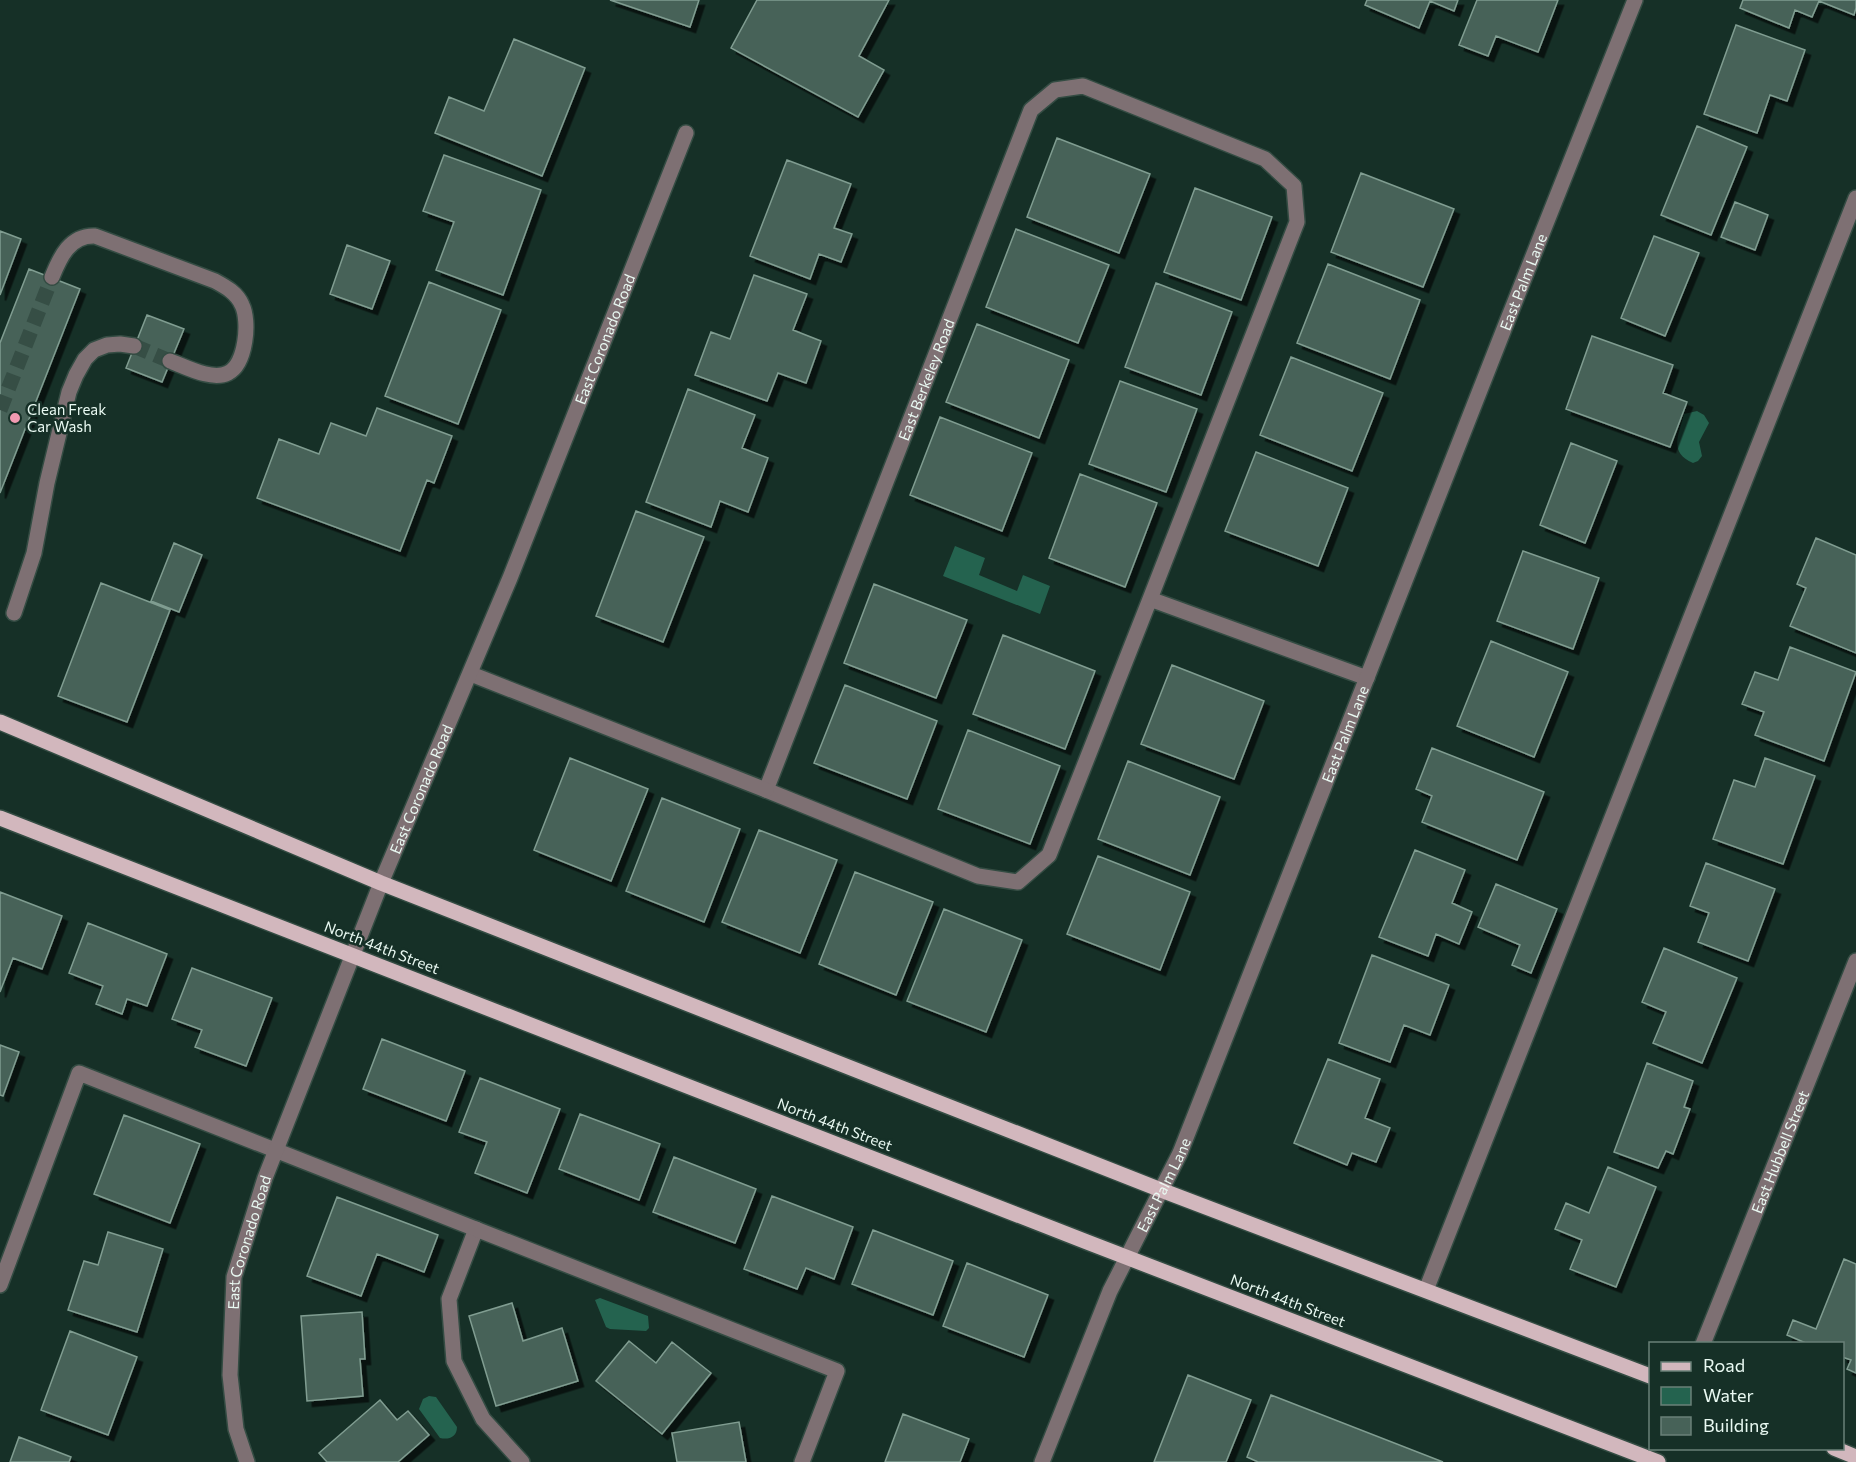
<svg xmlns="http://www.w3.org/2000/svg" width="1856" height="1462" font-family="Commissioner,sans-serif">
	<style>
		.water { fill: #24634f }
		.building { fill: #476258; stroke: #809d91; stroke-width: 1.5; filter: url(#shadow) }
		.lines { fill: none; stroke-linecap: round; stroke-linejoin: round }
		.minor-tunnel { stroke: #364e45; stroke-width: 15; stroke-dasharray: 15 8; stroke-linecap: butt }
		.minor-casing { stroke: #344c43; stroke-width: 18 }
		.major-casing { stroke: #344c43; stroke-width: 18 }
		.minor { stroke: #7e7073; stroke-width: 15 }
		.major { stroke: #d2b7bd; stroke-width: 15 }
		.poi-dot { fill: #f19ab1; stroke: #163027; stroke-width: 2 }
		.labels { text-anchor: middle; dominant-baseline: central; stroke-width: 5; stroke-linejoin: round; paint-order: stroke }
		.street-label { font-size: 15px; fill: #e9f9f2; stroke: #163027 }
		.poi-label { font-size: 15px; fill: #e9f9f2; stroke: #163027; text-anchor: start }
	</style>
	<defs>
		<filter id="shadow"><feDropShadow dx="5.5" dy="5.5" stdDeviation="0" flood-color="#0009"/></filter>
	</defs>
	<rect width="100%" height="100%" fill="#163027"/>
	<path class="water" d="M1697,411L1704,415L1709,423L1699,442L1702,456L1698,461L1693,463C1668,452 1679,435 1684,414Z
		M955,546L985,558L979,575L1017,591L1023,575L1050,586L1040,614L943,576Z
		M600,1298L648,1316L649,1328L646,1331L610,1329L606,1327L595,1300Z
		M429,1396L436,1397L457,1427C457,1437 449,1440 440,1438L419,1409L423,1399Z"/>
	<path class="building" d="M610,0H699L690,27Z
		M757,0H889L859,56L884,70L858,117L731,48Z
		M1367,0H1458L1454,11L1430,1L1419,28L1365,5Z
		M1477,0H1558L1538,52L1496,36L1488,56L1459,45Z
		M1743,0H1856V8L1854,15L1819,1L1812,17L1795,10L1789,28L1740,8Z
		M1736,25L1805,50L1787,101L1770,95L1757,133L1704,114Z
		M514,39L585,68L542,176L435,133L449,97L484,111Z
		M1697,126L1747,147L1711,235L1661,215Z
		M1057,138L1150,174L1119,253L1027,217Z
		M444,155L541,190L503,295L436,270L454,222L423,211Z
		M787,160L851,184L834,228L852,234L841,262L819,254L810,279L750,256Z
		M1361,173L1454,209L1423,287L1331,252Z
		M1195,188L1272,217L1241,300L1164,272Z
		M1735,202L1768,215L1755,250L1721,237Z
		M1016,229L1109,265L1078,343L986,307Z
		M0,231L21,239L0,295Z
		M1654,236L1699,253L1665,336L1621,318Z
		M347,245L390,261L372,309L330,294Z
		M1328,264L1420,300L1390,379L1297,343Z
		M29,269L80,289L0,493V343Z
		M754,275L807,294L793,330L821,341L806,383L778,373L767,401L695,375L711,332L730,339Z
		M429,282L501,310L458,424L385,396Z
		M1156,283L1232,312L1201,395L1125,367Z
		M147,315L184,329L162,382L126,368Z
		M977,324L1069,360L1039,438L946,402Z
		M1592,336L1673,365L1663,393L1687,402L1670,447L1566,409Z
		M1291,357L1383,393L1352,471L1260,435Z
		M1120,381L1197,409L1166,492L1089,464Z
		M688,389L755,415L742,448L768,458L748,512L720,501L711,527L646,502Z
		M377,408L452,436L434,483L427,480L400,551L257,498L279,439L319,454L331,423L366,436Z
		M940,417L1032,453L1002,531L910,495Z
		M1571,443L1617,461L1585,543L1540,525Z
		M1256,452L1348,488L1318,566L1225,531Z
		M1080,474L1157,503L1125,587L1049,558Z
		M636,511L704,537L663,642L596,616Z
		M1816,538L1856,555V653L1790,626L1806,588L1797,584Z
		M174,543L202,555L179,612L151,601Z
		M1523,551L1599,578L1573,649L1497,621Z
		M101,583L170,610L127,722L58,696Z
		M874,584L967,620L936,698L844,663Z
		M1003,635L1095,671L1065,749L973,714Z
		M1491,641L1568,672L1534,757L1457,726Z
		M1790,647L1856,672L1824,761L1755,735L1764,712L1742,704L1755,672L1778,680Z
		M1172,665L1264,701L1234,779L1141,744Z
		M845,685L937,721L907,799L814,763Z
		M968,730L1060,766L1030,844L938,809Z
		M1432,748L1544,792L1517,860L1422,822L1432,796L1416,789Z
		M570,758L648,789L611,881L534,850Z
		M1765,758L1815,776L1783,864L1713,839L1734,780L1755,787Z
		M1128,761L1220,797L1190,875L1098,839Z
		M662,798L740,829L704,922L626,891Z
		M759,830L837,860L800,953L722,922Z
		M1415,850L1465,870L1452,903L1472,912L1459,944L1436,934L1428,956L1379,937Z
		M1098,856L1190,892L1160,970L1067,934Z
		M1706,863L1775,889L1748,961L1698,942L1709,913L1690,906Z
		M855,872L933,902L896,995L819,964Z
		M1496,884L1557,909L1531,973L1512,965L1520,945L1478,927Z
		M0,892L62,916L42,969L13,958L0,992Z
		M944,909L1022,940L986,1032L907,1001Z
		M88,923L167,954L147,1006L127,999L122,1014L96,1004L103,986L69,973Z
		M1664,948L1737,978L1702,1063L1653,1043L1666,1012L1642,1002Z
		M1372,955L1449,985L1430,1035L1404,1025L1390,1062L1339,1043Z
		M192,968L272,998L246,1066L195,1047L202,1030L172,1019Z
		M382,1039L465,1071L446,1121L363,1089Z
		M0,1045L19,1052L3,1096L0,1095Z
		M1328,1059L1380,1079L1365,1118L1390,1128L1376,1162L1352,1153L1347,1165L1294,1143Z
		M1647,1063L1693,1081L1684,1107L1690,1109L1673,1154L1666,1151L1658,1168L1614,1152Z
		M480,1078L560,1109L527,1193L475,1173L487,1142L459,1132Z
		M580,1114L660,1144L639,1200L559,1169Z
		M124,1115L200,1144L170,1223L94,1194Z
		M674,1157L756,1189L735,1243L653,1212Z
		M1608,1167L1656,1187L1616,1287L1570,1269L1582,1240L1555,1229L1566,1203L1589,1213Z
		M772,1196L853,1227L834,1279L806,1268L797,1289L744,1269Z
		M337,1197L438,1235L424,1272L377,1254L361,1296L307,1276Z
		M873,1230L953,1261L933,1315L852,1284Z
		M108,1232L163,1249L137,1332L68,1310L84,1261L98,1265Z
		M1844,1259L1856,1264V1373L1847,1369L1851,1360L1842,1357V1344H1808L1787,1335L1793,1320L1816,1329Z
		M967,1263L1048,1295L1024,1357L943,1326Z
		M512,1303L523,1341L562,1328L578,1381L496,1406L469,1316Z
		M362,1312L365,1359H360L363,1396L307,1401L301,1316Z
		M70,1331L137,1357L108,1435L41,1410Z
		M629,1341L656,1363L672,1342L711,1373L662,1434L596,1381Z
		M1188,1375L1251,1400L1226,1462H1154Z
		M1271,1395L1443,1462H1258L1247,1457Z
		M380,1400L397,1420L408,1411L429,1435L398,1462H327L319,1453Z
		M903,1414L969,1439L960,1462H885Z
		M739,1422L746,1462H677L672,1433Z
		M19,1437L71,1457L69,1462H10Z"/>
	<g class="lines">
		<path class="minor-tunnel" d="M134,346L170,361
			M0,410L52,277"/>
		<defs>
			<g id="minor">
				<path d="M52,277C60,257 70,235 95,236L215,281C226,287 237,293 242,305C250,321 246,364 228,373C212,381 186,367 170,361"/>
				<path id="s1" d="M1150,599L1049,855L1018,882L978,876L766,790L1031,110L1055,90L1083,86L1265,159L1294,186L1297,222L1150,599L1367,678"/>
				<path d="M14,613L34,553L47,483L69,392L76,375L85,359L94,350L107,345L120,344L134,346"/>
				<path d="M471,674L766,790"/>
				<path d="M476,1229L449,1299L454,1361L483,1419L522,1462"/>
				<path d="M0,1285L79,1073L837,1371L802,1462"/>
				<path d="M1426,1290L1856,198"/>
				<path id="s2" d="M1703,1344L1856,961"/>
				<path id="s3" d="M247,1462L236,1429L230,1375L234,1277L265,1178L381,883L510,578L686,133"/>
				<path id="s4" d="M1042,1462L1110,1291L1180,1153L1506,324L1635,0"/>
			</g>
			<path id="major" d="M0,722L381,883L1161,1190L1650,1376
				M0,818L1087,1242L1658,1462
				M1834,1448L1856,1457"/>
		</defs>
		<use href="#minor" class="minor-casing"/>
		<use href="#major" class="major-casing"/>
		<use href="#minor" class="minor"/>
		<use href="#major" class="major"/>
	</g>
	<circle class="poi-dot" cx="15" cy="418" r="6"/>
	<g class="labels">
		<g class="street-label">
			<text stroke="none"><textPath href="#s4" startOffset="1275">East Palm Lane</textPath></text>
			<text stroke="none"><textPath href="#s3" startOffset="1196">East Coronado Road</textPath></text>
			<text stroke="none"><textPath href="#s1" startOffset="1026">East Berkeley Road</textPath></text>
			<text stroke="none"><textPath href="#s4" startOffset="789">East Palm Lane</textPath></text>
			<text stroke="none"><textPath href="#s3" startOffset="710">East Coronado Road</textPath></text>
			<text transform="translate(382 947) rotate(21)">North 44th Street</text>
			<text transform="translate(835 1124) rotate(21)">North 44th Street</text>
			<text stroke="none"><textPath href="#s2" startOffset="207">East Hubbell Street</textPath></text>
			<text stroke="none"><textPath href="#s4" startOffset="303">East Palm Lane</textPath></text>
			<text stroke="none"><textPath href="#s3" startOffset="224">East Coronado Road</textPath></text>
			<text transform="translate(1288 1300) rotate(21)">North 44th Street</text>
		</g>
		<g class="poi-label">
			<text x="27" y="409">Clean Freak<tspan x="27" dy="17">Car Wash</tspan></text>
		</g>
	</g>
	<rect x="1649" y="1342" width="195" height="108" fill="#163027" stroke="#6a8078" stroke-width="1.5"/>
	<rect x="1661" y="1362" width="30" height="9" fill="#d2b7bd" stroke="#6a8078" stroke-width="1.5"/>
	<text x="1703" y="1372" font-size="18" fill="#e9f9f2">Road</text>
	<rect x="1661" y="1387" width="30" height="18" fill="#24634f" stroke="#6a8078" stroke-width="1.5"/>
	<text x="1703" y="1402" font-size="18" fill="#e9f9f2">Water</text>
	<rect x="1661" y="1417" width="30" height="18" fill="#476258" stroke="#6a8078" stroke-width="1.5"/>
	<text x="1703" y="1432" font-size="18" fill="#e9f9f2">Building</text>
</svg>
